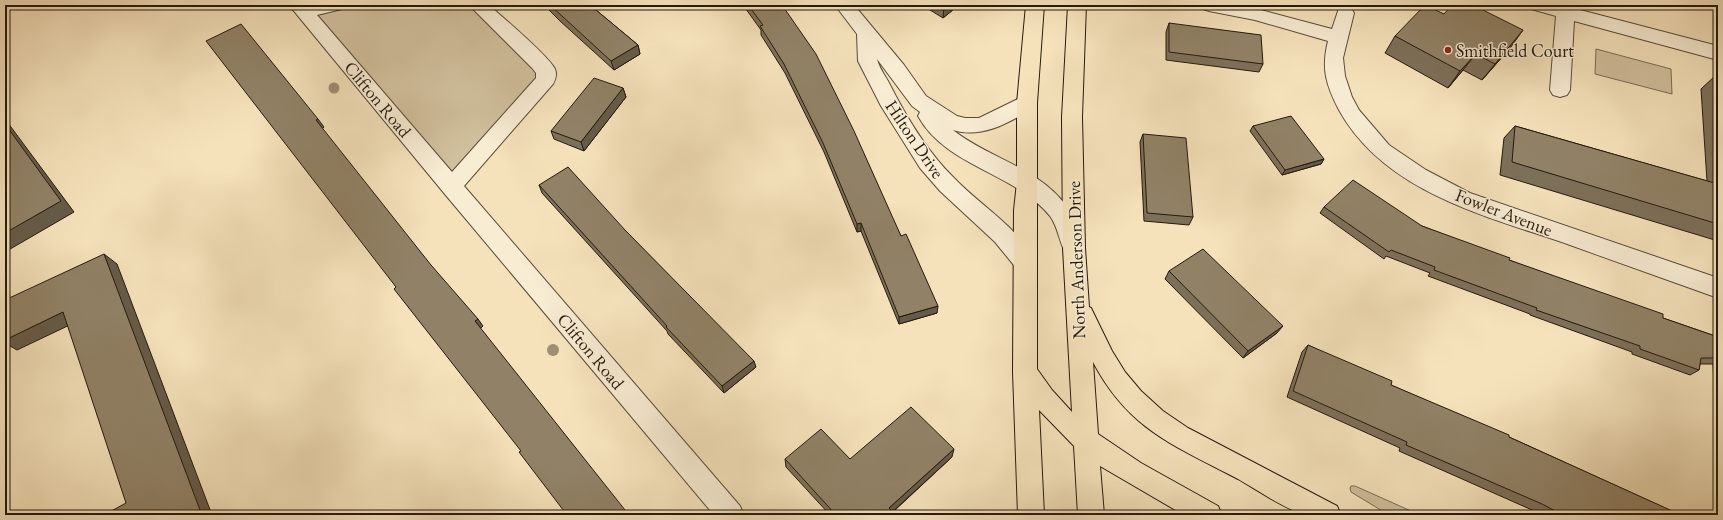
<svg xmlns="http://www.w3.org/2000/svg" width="1723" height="520" font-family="'EB Garamond',serif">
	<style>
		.green { fill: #d1c09d; stroke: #7a6c55 }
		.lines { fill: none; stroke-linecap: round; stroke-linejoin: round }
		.minor-casing { stroke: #584b38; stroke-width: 2 }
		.major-casing { stroke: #24190d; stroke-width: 2 }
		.minor { fill: #f8ecd3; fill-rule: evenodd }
		.major { fill: #f5e2bb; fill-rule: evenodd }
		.tree { fill: #9f8f73 }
		.wall { fill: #7d7059; stroke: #24190d }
		.shaded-wall { fill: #665b48; stroke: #24190d }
		.building { fill: #918267; stroke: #24190d }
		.poi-dot { fill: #8f2418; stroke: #f8ecd3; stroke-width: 1.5 }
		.labels { text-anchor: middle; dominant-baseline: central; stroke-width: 3; stroke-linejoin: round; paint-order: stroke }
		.poi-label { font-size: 18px; fill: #24190d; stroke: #f8ecd3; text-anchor: start }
		.street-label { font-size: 18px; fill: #24190d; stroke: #f8ecd3 }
	</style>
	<rect width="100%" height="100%" fill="#f5e2bb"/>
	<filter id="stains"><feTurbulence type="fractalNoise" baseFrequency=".005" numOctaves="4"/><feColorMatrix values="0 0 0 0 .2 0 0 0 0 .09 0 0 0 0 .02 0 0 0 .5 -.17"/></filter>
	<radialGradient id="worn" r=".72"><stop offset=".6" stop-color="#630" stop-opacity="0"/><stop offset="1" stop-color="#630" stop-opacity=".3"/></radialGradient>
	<path class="green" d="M336,5H478L546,71L451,187L304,12Z
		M1596,49L1671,69L1672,94L1595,74Z
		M1351,486H1355L1420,515H1389L1351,492L1350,488Z"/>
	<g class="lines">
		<defs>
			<path id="minor" d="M289,5H345L342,9L317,15L452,172L536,78V73L532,68L469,5H489C503,18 548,55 555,69C557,74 556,79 553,84L464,186L740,506L744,515H714L444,193Z
				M835,5H854L904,65L926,96L957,116L965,118H979L1020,98L1027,96L1034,98L1037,103L1034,108C1008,123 982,139 953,130C988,158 1040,168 1067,207C1075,219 1079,232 1084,246L1081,252L1073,255L1065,252C1059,241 1058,227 1050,216C1014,172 946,167 918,116L920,112L912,106L877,59C879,67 884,74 888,81C905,115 927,152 955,179C980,205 1020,229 1036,262L1033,269L1025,271L1017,269L995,242L940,191L920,168L881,106L858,61L857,34Z
				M1200,5H1242L1332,29L1339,8L1345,7L1351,8L1354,13L1343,58L1345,76L1352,97L1359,110L1389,145L1426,170L1470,193L1718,278V298C1669,280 1619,263 1570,245C1487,216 1385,193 1339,110C1326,85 1321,69 1328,41L1255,20L1209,11L1203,9Z
				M1528,5H1561L1718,46V60L1574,21L1570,90L1567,95L1560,97L1553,95L1550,90L1556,16L1531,9Z"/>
			<path id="major" d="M1026,5H1044L1037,103V369L1052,390L1072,412L1063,248L1062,117L1068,5H1086L1082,117L1085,248L1089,307L1091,308L1112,351L1125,372L1141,391L1163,411L1188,428L1337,506L1341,515C1331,515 1310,518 1302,514C1282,507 1257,490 1238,479C1174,445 1129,430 1093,362L1098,434L1141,463L1218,506L1222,515H1184L1100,466L1104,515H1078L1074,446L1039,410L1044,515H1018L1013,372L1014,210L1017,182V103Z"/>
		</defs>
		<use href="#minor" class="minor-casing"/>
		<use href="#major" class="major-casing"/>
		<use href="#minor" class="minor"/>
		<use href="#major" class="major"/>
	</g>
	<g class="tree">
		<circle cx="334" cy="88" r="5.5"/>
		<circle cx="553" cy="350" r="6"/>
	</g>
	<path class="wall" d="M544,5H590L638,45L640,54L614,70L560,21Z
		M743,5H782L901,236L937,313L899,324L861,231L857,232L824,152L785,73L761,35V30Z
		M922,5H959L943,18Z
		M1444,14L1511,47L1482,80L1463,70L1448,88L1385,53L1395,36Z
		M1169,23L1263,64L1259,72L1166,60V32Z
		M1715,76H1718V241L1500,175L1504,138L1515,126L1707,181L1701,89Z
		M623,88L626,97L584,151L554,139L551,131Z
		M1253,126L1324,159L1321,164L1282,175L1250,131Z
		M1143,134L1193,217L1189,225L1144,221L1140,142Z
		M539,185L625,230L756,367L724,393L668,334L667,331L542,193Z
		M1324,207L1422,226L1509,260L1663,318L1718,337V385L1714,384L1713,364H1700L1699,370L1690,375L1632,354V352L1530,315V314L1428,276L1430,273L1386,256L1384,259L1320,213Z
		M1169,271L1277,333L1243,358L1165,279Z
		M1308,345L1391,385L1509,437L1681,515H1543L1532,510L1399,451L1400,448L1287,397L1302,352Z
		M952,457L893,512L896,515H830L786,467L785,459H850Z"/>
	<path class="shaded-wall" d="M945,5H959L943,18L944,6Z
		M1523,30L1511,47L1482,80L1495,64Z
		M638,45L640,54L614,70L611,61Z
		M1476,54L1463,70L1448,88L1460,71Z
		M623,88L626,97L584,151L581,142Z
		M5,119L74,212L5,252Z
		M318,119L324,127L322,129L316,120Z
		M1324,159L1321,164L1282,175L1285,170Z
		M861,223V231L857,232V224Z
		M104,254L117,264L212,515H190Z
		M938,306L937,313L899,324V317Z
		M63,312L76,322L17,350L5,343V340Z
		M478,319L483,326L480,329L475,321Z
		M1283,326L1277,333L1243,358L1248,351Z
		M754,361L756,367L724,393L722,386Z
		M954,449L952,457L889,515V508Z"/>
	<path class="building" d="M550,5H590L638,45L611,61Z
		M748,5H782L816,54L854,131L901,236L906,234L938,306L899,317L861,223L857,224L823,143L784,64L760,26L763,25Z
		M1425,5L1444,14L1452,5H1473L1523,30L1495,64L1476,54L1460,71L1395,36Z
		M1169,23L1261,35L1263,64L1169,52Z
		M241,24L318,119L316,120L431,265L478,319L475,321L629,515H567L519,452L521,451L394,289L396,287L206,41Z
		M1715,76H1718V112Z
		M594,78L623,88L581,142L551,131Z
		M1291,116L1324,159L1285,170L1253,126Z
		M5,124L61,201L5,233Z
		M1515,126L1718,184V224L1512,162Z
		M1143,134L1186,138L1193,217L1147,213Z
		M568,167L625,230L754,361L722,386L666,327L667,326L539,185Z
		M1353,180L1422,226L1510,258L1509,260L1663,314V318L1718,337V358H1701L1699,370L1640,349V346L1536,310L1537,308L1434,270L1435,267L1391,250L1389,252L1324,207Z
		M1203,249L1283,326L1248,351L1169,271Z
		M104,254L200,510L190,515H104L126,503L63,312L5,340V300Z
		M1308,345L1392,381L1391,385L1509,435V437L1681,515H1573L1566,512V515H1563L1542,504L1406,445L1407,442L1293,391Z
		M911,407L954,449L889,508L896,515H836L785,459L821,429L850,459Z"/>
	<circle class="poi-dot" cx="1448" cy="50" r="4"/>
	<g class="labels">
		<g class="poi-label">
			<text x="1456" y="50">Smithfield Court</text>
		</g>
		<g class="street-label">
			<text transform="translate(378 99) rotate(50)">Clifton Road</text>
			<text transform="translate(915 139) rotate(56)">Hilton Drive</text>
			<text transform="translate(1504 212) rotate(21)">Fowler Avenue</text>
			<text transform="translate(1076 260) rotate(-92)">North Anderson Drive</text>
			<text transform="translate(591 351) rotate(50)">Clifton Road</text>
		</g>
	</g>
	<rect width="1723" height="520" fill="none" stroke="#f5e2bb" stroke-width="20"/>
	<rect x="6" y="6" width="1711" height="508" fill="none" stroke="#24190d" stroke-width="2"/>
	<rect x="10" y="10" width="1703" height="500" fill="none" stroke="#24190d"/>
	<rect width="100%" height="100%" filter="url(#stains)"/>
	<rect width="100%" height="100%" fill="url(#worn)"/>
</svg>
